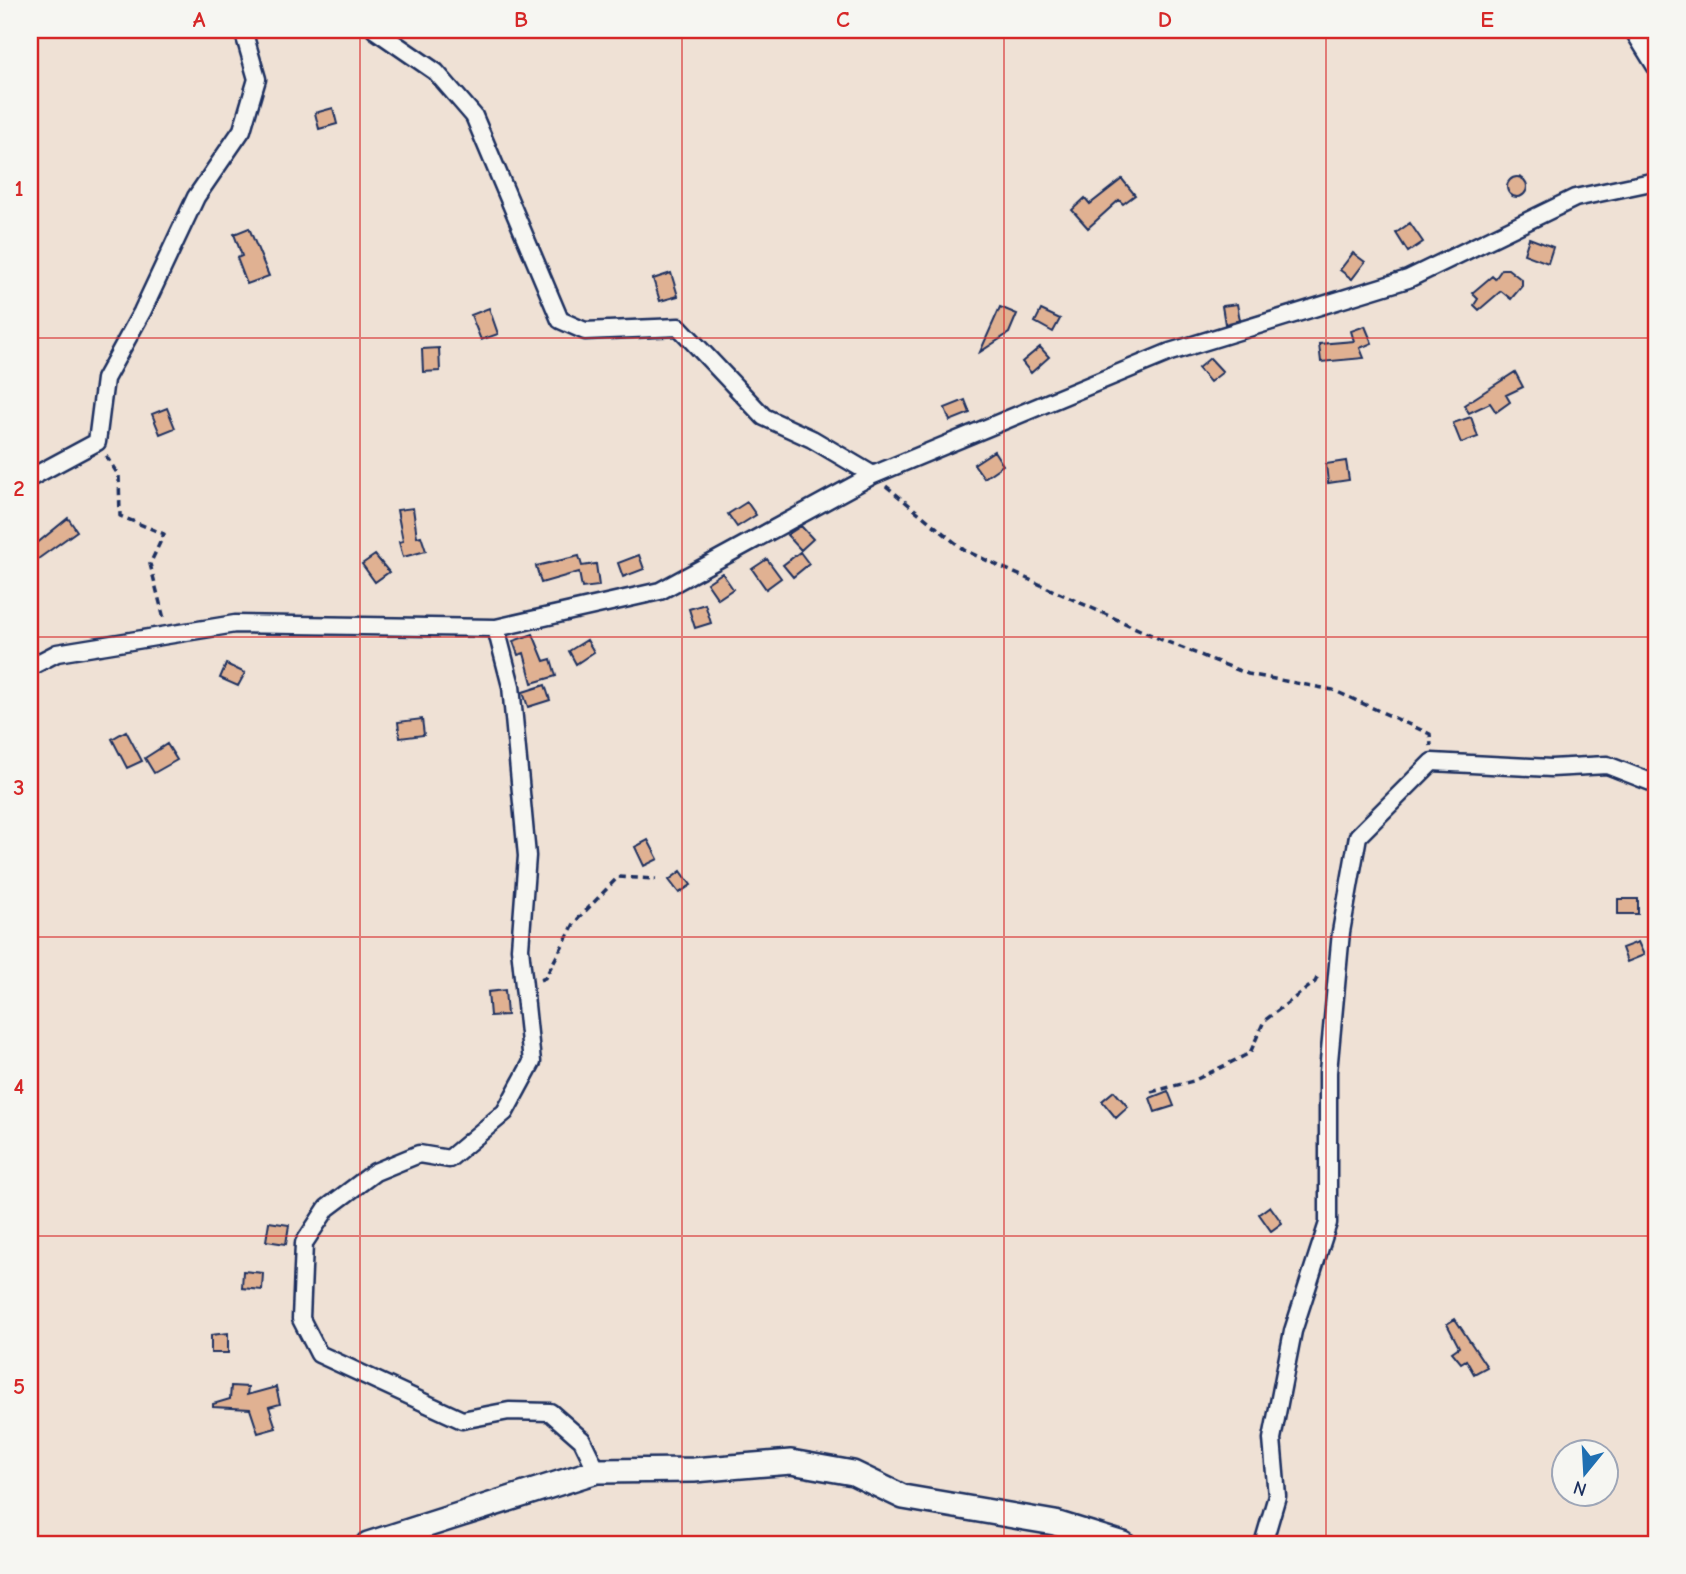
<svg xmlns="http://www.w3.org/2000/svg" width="1686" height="1574" font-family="'Comic Neue',sans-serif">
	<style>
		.building { fill: #e0b192; stroke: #1b2f5e; stroke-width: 2 }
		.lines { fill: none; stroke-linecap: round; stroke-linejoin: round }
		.minor-casing { stroke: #1b2f5e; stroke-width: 21 }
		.secondary-casing { stroke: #1b2f5e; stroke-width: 28 }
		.path { stroke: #1b2f5e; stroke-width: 3.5; stroke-dasharray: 7 5; stroke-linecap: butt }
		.minor { stroke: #f6f6f2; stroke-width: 16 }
		.secondary { stroke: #f6f6f2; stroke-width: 23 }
		.grid { fill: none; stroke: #d62828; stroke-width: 2; stroke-opacity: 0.55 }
		.neatline { fill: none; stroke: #d62828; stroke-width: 2.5 }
		.grid-label { font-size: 23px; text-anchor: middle; font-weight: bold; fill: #d62828 }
	</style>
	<rect width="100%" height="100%" fill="#efe1d5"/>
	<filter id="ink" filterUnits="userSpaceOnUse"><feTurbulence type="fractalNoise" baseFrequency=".0143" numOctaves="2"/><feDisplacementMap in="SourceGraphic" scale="14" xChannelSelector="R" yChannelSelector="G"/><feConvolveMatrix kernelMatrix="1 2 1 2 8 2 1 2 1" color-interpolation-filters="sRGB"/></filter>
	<g filter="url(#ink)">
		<path class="building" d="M333,108L337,124L319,129L315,113Z
			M1507 187a10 10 0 1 1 20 0a10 10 0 1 1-20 0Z
			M1122,179L1135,195L1123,204L1119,200L1088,228L1072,210L1085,198L1090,204Z
			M1410,223L1423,242L1408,252L1396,233Z
			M249,228L269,276L247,284L237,258L242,256L234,234Z
			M1529,238L1553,247L1548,263L1524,254Z
			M1353,253L1365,262L1352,279L1340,270Z
			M1502,269H1508L1522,280V286L1511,299L1501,291L1479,310L1474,305L1478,299L1472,293L1492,276L1495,279Z
			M671,273L678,296L660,301L653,279Z
			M1237,304L1240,320L1225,324L1222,306Z
			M1000,307L1017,314L1009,333L980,352Z
			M489,308L498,334L481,340L471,315Z
			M1041,310L1060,319L1053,332L1035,322Z
			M1365,326L1372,343L1360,348L1364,358L1321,362L1319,344L1354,341L1351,331Z
			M1040,347L1049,357L1031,373L1022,362Z
			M439,348L440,371L423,372L422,349Z
			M1210,358L1223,372L1210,382L1198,368Z
			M1515,372L1523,387L1506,395L1510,402L1496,412L1490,403L1469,413L1464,405Z
			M965,400L970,413L950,421L945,408Z
			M167,408L175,428L160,434L152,414Z
			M1471,417L1478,437L1461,443L1453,423Z
			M994,451L1003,465L984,478L974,464Z
			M1346,461L1349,480L1328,483L1326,464Z
			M747,502L756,515L737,527L728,514Z
			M413,508L417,537L421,536L426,551L403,557L399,542L403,541L397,510Z
			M68,518L77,531L31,564L30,549Z
			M801,526L813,539L801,550L787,535Z
			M800,552L809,564L793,577L783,565Z
			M375,555L389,572L375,582L362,564Z
			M639,555L644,569L623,577L618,563Z
			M579,556L582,566L596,564L599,586L582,588L579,572L541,583L536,566Z
			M767,559L781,578L766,589L752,569Z
			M722,573L733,589L718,599L707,583Z
			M705,604L711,623L695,628L689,609Z
			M533,634L544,661L551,659L556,676L532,683L524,653L518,655L513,641Z
			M587,640L594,652L576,664L569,651Z
			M226,664L245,673L238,686L220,678Z
			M545,685L550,700L528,707L523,692Z
			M422,719L424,735L400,738L398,722Z
			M126,731L142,761L127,768L112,739Z
			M167,744L177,760L154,773L145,758Z
			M648,840L658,859L644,866L635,847Z
			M681,871L691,885L679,893L669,880Z
			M1618,899H1638V914H1618Z
			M1638,942L1644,955L1627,962L1622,948Z
			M505,990L507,1015L490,1016L488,992Z
			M1114,1091L1128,1107L1116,1118L1102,1101Z
			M1168,1091L1174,1106L1155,1112L1150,1098Z
			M1270,1206L1282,1223L1271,1231L1259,1214Z
			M269,1222L289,1225L286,1244L266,1241Z
			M243,1271L263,1273L262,1290L242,1288Z
			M1455,1319L1487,1367L1474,1374L1466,1360L1461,1363L1452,1352L1459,1347L1447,1324Z
			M228,1333V1353H211V1335Z
			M231,1386L248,1387L247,1395L276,1387L280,1404L269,1407L276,1428L258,1433L250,1409L213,1407V1404L230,1399Z"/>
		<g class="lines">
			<defs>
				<path id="minor" d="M375,30L436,72L474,116L560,320L585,331L679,327L764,417L812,439L873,475
					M1633,30L1656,67
					M30,478L97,442L105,379L142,312L196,197L242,130L257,79L243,30
					M496,628L511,686L527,856L520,948L532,1062L505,1112L449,1159L419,1154L375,1172L327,1208L304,1243L301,1319L319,1354L462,1420L509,1411L550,1412L582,1440L597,1471
					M30,667L57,653L235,624L496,628L660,591L873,475L1170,352L1408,279L1575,198L1656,181
					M1263,1544L1277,1496L1272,1439L1293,1331L1328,1223V1072L1341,932L1358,836L1432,762L1551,768L1607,765L1656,784"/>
				<path id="secondary" d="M368,1544L597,1471L694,1470L791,1462L853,1473L903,1497L1055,1523L1123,1544"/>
			</defs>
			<use href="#minor" class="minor-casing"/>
			<use href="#secondary" class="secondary-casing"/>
			<path class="path" d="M106,456L119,476L120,516L164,534L150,564L164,619
				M886,486L964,550L1160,639L1248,674L1333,690L1430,734L1431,746
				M540,980L545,978L575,922L618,877L656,879
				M1151,1092L1193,1081L1250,1053L1264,1021L1315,982L1319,974"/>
			<use href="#minor" class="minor"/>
			<use href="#secondary" class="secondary"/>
		</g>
	</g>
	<path class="grid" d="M360,30V1544M682,30V1544M1004,30V1544M1326,30V1544M30,338H1656M30,637H1656M30,937H1656M30,1236H1656"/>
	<rect width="1686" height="1574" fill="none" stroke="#f6f6f2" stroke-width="77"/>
	<g transform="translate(1585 1473) rotate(198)"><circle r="33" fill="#f6f6f2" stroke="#9ea6b7" stroke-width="2"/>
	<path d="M0-5L12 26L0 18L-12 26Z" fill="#1f6fb2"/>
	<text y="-10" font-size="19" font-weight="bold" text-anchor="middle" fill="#1b2f5e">N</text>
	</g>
	<rect x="38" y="38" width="1610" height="1498" class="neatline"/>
	<g class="grid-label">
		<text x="199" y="27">A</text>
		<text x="521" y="27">B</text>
		<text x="843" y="27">C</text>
		<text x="1165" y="27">D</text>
		<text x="1487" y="27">E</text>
		<text x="19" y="196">1</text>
		<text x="19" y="496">2</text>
		<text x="19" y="795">3</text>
		<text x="19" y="1094">4</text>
		<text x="19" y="1394">5</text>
	</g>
</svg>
